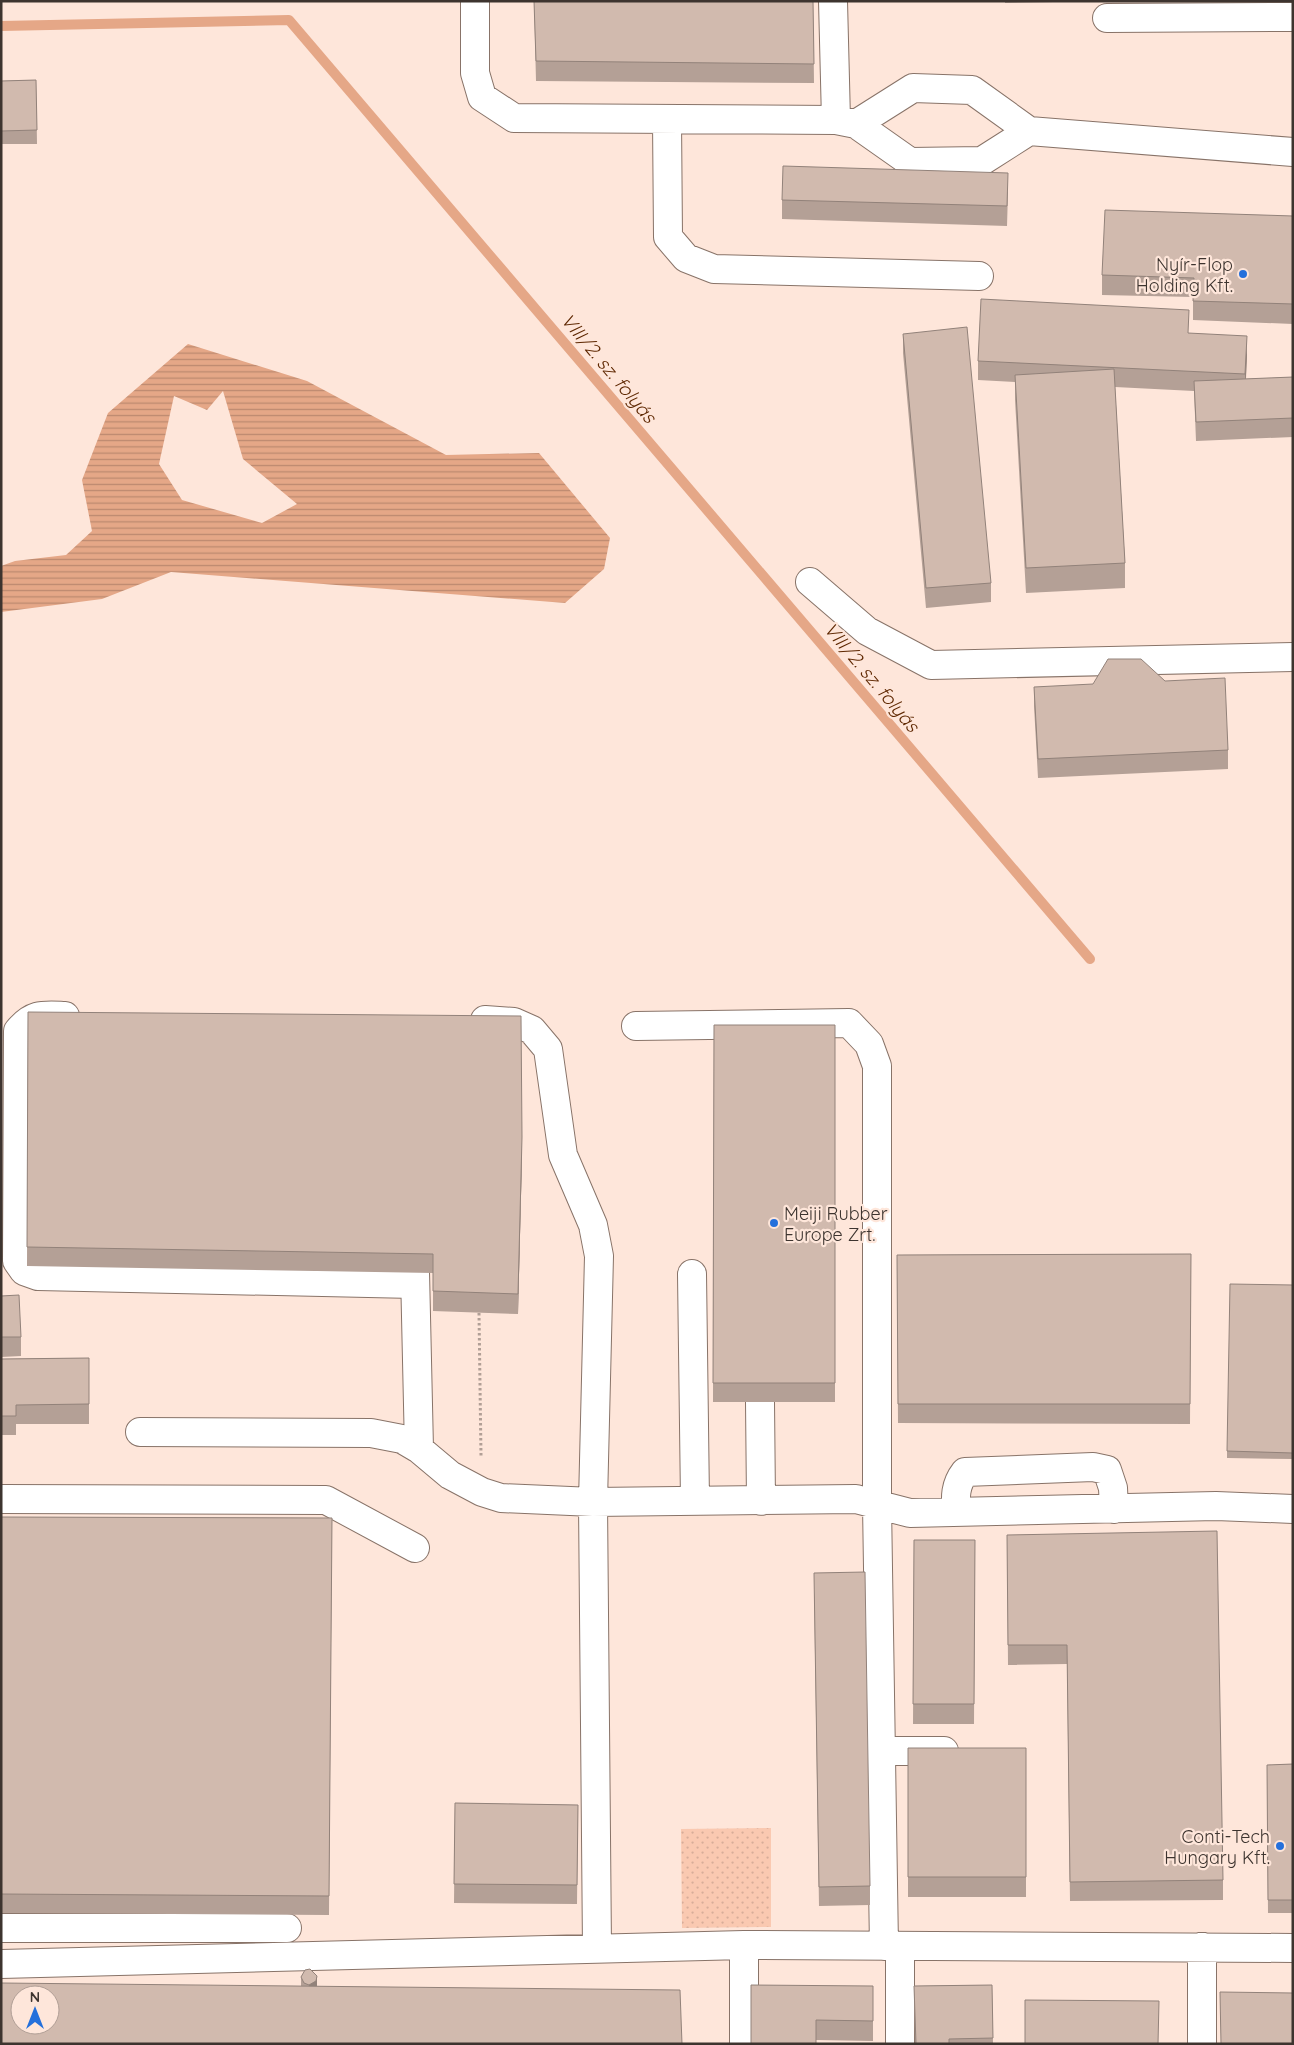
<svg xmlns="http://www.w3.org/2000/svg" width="1294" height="2045" font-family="Quicksand,sans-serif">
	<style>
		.park { fill: url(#park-dots) }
		.water { fill: url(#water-rules); fill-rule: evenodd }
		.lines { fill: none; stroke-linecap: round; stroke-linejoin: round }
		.stream { stroke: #e5a787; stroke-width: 10 }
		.minor-casing { stroke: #887368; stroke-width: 30 }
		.path { stroke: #b19f96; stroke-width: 3; stroke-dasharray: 2.5 2.5; stroke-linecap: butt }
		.minor { stroke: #fff; stroke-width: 28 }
		.wall { fill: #b4a096 }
		.shaded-wall { fill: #92827a }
		.building { fill: #d1baae; stroke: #92827a; fill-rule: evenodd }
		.poi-dot { fill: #2570db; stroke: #fee6da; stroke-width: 2 }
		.labels { text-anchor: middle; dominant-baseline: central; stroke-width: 4.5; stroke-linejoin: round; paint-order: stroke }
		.poi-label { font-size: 18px; fill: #3d342f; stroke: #fee6da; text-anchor: end }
		.water-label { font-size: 19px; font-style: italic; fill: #5f2802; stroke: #fee6da }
	</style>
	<defs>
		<pattern id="park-dots" width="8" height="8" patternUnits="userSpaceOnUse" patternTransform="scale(1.25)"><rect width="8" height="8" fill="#fac9b1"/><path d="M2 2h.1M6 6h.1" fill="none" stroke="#d7ad99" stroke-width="1.8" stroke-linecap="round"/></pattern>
		<pattern id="water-rules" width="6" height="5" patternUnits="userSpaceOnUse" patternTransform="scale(1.25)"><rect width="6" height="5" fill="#e5a787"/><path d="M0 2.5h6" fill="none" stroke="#bb896f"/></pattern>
	</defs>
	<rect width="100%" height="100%" fill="#fee6da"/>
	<path class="park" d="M771,1828V1927L682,1928L681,1829Z"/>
	<path class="water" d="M188,344L307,381L446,455L539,453L610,538L604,569L565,603L171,572L102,599L1,612V566L15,561L66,555L92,531L82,480L108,413ZM223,391L243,459L297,504L262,523L182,500L159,464L174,396L207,410Z"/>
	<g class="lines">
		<path class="stream" d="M1,26L289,20L1090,959"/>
		<defs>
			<path id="minor" d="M475,1V73L482,97L514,118L836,120L856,124L913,88L972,90L1029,131L1293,152
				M833,1L836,120
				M1107,18L1293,17
				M667,120L668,237L686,258L714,269L979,276
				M856,124L910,162L982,161L1029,131
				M810,582L867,631L931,665L1293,657
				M65,1016C43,1015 33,1013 18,1031L17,1261L24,1271L38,1276L414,1284
				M485,1020L514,1022L532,1030L548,1049L563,1155L593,1225L599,1256L593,1502L597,1948
				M636,1026L849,1023L869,1044L877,1066V1505L884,1946
				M415,1272L419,1449
				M692,1274L695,1501
				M760,1402L761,1501
				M140,1432L371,1433L402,1439L419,1449L450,1475L482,1492L501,1498L593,1502L856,1499L910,1513L1216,1506L1293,1509
				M1,1499L326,1500L415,1548
				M957,1512C955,1497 955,1485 965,1472L1093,1467L1107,1470L1113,1488L1114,1509
				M881,1751H944
				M1,1928H287
				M900,1946V2044
				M1202,1947V2044
				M1,1964L744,1945L1293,1948
				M744,2044V1945"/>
		</defs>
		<use href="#minor" class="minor-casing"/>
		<path class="path" d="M479,1313L481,1456"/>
		<use href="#minor" class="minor"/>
	</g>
	<path class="wall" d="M534,1H813L814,83L536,81Z
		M1005,1H1104L1005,3Z
		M36,80L37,144H1V81Z
		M1008,192L1007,226L782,219V200Z
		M1293,216V324L1193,320V297L1102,295V275Z
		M1189,333L1247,355L1246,379L1293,377V437L1196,441L1194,391L1115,387L1125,563V588L1026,593L1015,400V382L978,380V361Z
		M903,334L991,583V602L926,608L903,353Z
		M1034,687L1228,750V769L1038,778L1034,706Z
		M28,1012L522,1156L518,1314L433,1311V1273L27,1266Z
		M714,1025H835V1402H713Z
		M1191,1254L1190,1424L898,1423L897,1255Z
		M1293,1285V1459L1227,1458V1451Z
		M1,1296L21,1337V1356L1,1357Z
		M89,1358V1424H16V1435H1V1359Z
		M1,1517L332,1518L329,1915L1,1913Z
		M1007,1535L1223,1880V1900L1070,1901L1067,1664L1008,1665Z
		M914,1540H975L974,1724H913Z
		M814,1592L870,1886V1905L819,1906Z
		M908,1748H1026V1897H908Z
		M1293,1764V1913H1268L1267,1765Z
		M455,1803L578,1805L577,1904L454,1903Z
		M301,1977L317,1986H301Z
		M992,1985L993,2044H915L914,1986Z
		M873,1986V2041L816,2040L751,2044Z"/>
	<path class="shaded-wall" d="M1247,336V355L1245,394V374Z
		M522,1137V1156L518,1314V1294Z
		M317,1976V1995L309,2004V1985Z"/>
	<path class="building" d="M534,1H813L814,64L536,61Z
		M36,80L37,130L1,131V81Z
		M783,166L1008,173L1007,206L782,200Z
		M1105,210L1293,216V304L1193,301L1194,278L1102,275Z
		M981,299L1189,310L1188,333L1247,336L1245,374L978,361Z
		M967,327L991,583L926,588L903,334Z
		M1114,369L1125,563L1026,568L1015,375Z
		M1293,377V418L1196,422L1194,381Z
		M1108,659H1141L1165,681L1225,678L1228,750L1038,759L1034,687L1093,684Z
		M28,1012L521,1016L522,1137L518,1294L433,1291V1254L27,1247Z
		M714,1025H835V1383H713Z
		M1191,1254L1190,1404H898L897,1255Z
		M1230,1284L1293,1285V1453L1227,1451Z
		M19,1295L21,1337H1V1296Z
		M89,1358V1404L16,1405V1416H1V1359Z
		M1,1517L332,1518L329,1896L1,1894Z
		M1217,1531L1223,1880L1070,1882L1067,1645H1008L1007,1535Z
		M914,1540H975L974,1704H913Z
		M865,1572L870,1886L819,1887L814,1573Z
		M908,1748H1026V1877H908Z
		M1293,1764V1900H1268L1267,1765Z
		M455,1803L578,1805L577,1885L454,1884Z
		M310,1969L317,1976L316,1981L309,1985L304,1983L301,1977L305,1970Z
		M1,1983L680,1990L682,2044H1ZM20,1995H50V2025H20Z
		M751,1985L873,1986V2021L816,2020V2044H751Z
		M992,1985L993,2038L949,2039V2044H916L914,1986Z
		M1220,1992L1293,1993V2044H1221Z
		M1025,2000L1159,2001L1158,2044H1025Z"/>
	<g class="poi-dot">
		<circle cx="1243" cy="274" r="5"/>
		<circle cx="774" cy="1223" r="5"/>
		<circle cx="1280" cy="1846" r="5"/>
	</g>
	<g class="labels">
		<g class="poi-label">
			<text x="1233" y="264">Nyír-Flop<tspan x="1233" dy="21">Holding Kft.</tspan></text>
			<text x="784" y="1213" text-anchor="start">Meiji Rubber<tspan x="784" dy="21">Europe Zrt.</tspan></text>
			<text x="1270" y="1836">Conti-Tech<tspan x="1270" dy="21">Hungary Kft.</tspan></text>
		</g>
		<g class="water-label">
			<text transform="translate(609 368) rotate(50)">VIII/2. sz. folyás</text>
			<text transform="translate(872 677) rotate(50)">VIII/2. sz. folyás</text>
		</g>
	</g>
	<rect width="1294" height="2045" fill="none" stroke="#3d342f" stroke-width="5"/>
	<g transform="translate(35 2010)"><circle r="24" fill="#fee6da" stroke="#b19f96"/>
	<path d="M0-4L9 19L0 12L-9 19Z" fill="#2570db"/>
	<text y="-8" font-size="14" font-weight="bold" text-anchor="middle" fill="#3d342f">N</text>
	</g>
</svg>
